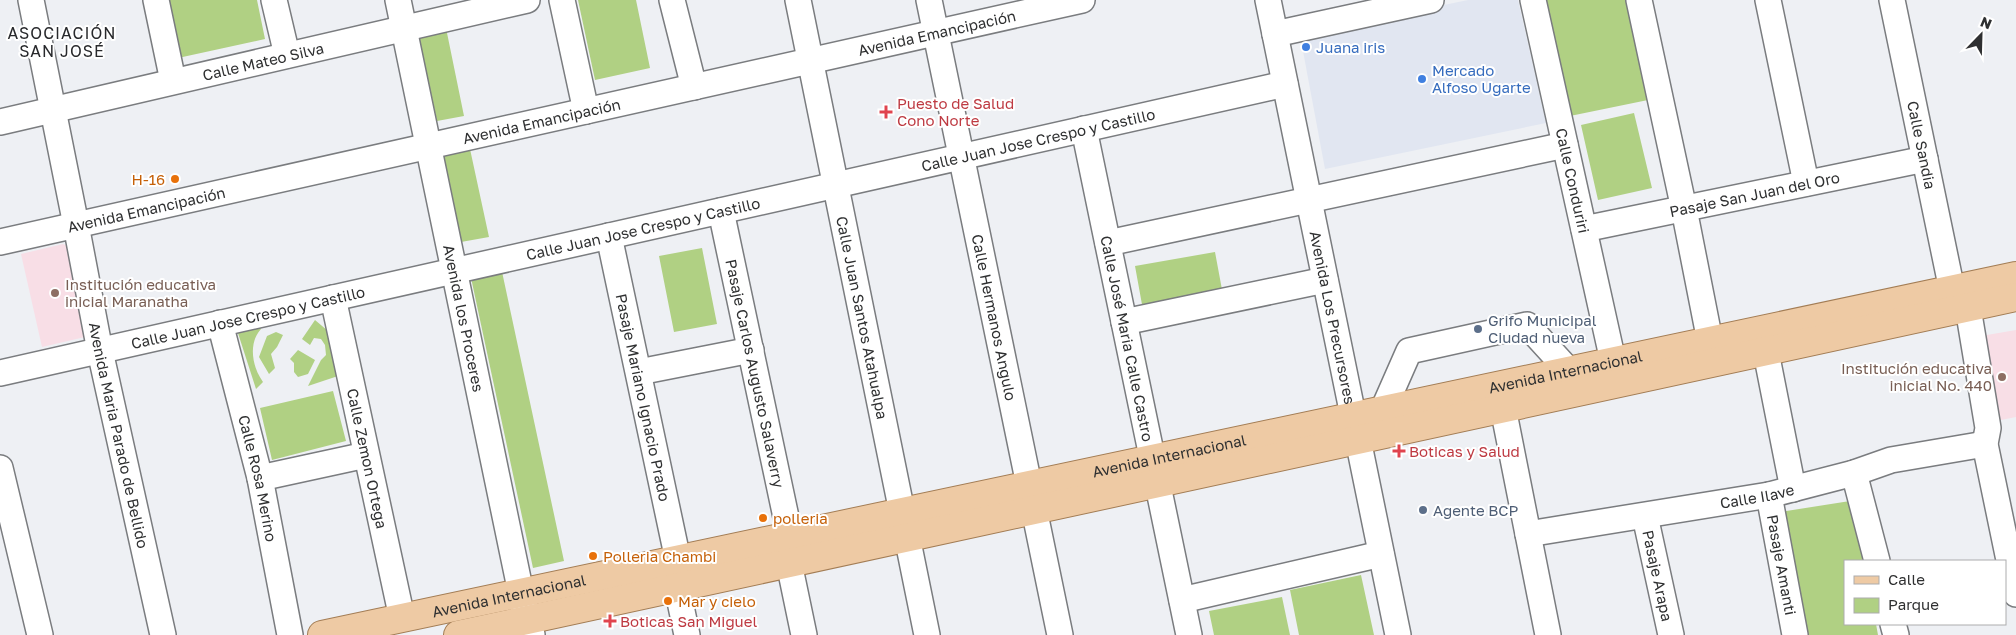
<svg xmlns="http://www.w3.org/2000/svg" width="2016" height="635" font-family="'Golos Text',sans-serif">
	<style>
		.built { fill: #e1e6f1 }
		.education { fill: #f8dee6 }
		.green { fill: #b0d083 }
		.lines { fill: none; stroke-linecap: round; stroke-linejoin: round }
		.minor-casing { stroke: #7a7c7f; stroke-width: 28 }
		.major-casing { stroke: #a37d55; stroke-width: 30 }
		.minor { stroke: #fff; stroke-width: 25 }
		.major { stroke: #eecaa4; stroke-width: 28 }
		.shop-dot { fill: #3f7fe0; stroke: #fff; stroke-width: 2 }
		.health-dot { fill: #e0444e; stroke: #fff; stroke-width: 2 }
		.food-dot { fill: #e8710a; stroke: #fff; stroke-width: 2 }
		.education-dot { fill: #8d6e63; stroke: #fff; stroke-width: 2 }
		.service-dot { fill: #5c6f8a; stroke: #fff; stroke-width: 2 }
		.labels { text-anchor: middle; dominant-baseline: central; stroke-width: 4; stroke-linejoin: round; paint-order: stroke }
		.street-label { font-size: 15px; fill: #2f3031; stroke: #fff }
		.shop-label { font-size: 15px; fill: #366cbe; stroke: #fff; text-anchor: start }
		.health-label { font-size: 15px; fill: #be3a42; stroke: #fff; text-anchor: start }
		.food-label { font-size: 15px; fill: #c56008; stroke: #fff; text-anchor: start }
		.education-label { font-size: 15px; fill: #785e54; stroke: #fff; text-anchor: start }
		.service-label { font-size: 15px; fill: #4e5e75; stroke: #fff; text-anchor: start }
		.neighbourhood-label { font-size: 16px; letter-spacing: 1px; fill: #28292c; stroke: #fff }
	</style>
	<rect width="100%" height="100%" fill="#eef0f4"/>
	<path class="built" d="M1468,0H1518L1546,123L1325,169L1300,35Z"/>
	<path class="education" d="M63,244L70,247L85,337L42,347L21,254Z
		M2016,330V417L1996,421L1981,336Z"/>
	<path class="green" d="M165,0H257L265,39L178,58Z
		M578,0H636L650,68L595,80Z
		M1545,0H1629L1648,100L1570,116Z
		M446,28L464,116L437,121L418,34Z
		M1634,113L1652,188L1598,200L1581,125Z
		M470,149L489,237L461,242L443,155Z
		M702,248L717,324L674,332L659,256Z
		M1215,252L1223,295L1143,310L1135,266Z
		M501,267L564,561L533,568L470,273Z
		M315,320L328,331L338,376L308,386L321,360L326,355L325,345L321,339L314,338L310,345L302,339Z
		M256,323L261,329C248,343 252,367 263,382L256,389L236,327Z
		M276,332L283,335L277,347L271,354L275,368L269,374L259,357L267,336Z
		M298,350L315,360L308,374L298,377L294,372V363L290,359Z
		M333,391L346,441L272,460L260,408Z
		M1850,501L1863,561H1845V624H1876L1878,635H1806L1780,512Z
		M1361,575L1374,635H1299L1290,590Z
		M1282,597L1290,635H1214L1209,611Z"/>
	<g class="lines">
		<defs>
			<g id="minor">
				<path id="s1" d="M31,0L76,225L100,351L163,635"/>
				<path d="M156,0L173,81"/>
				<path d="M274,0L287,55"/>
				<path id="s2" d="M398,0L521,593L532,635"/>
				<path d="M562,0L586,111"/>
				<path d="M672,0L694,87"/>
				<path id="s3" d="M798,0L927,635"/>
				<path id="s4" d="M929,0L1060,635"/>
				<path id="s5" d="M1268,0L1398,635"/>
				<path id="s6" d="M1533,0L1613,361"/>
				<path d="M1639,0L1684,209L1710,341"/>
				<path d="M1768,0L1806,183"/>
				<path id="s7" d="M1892,0L1952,290"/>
				<path d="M1275,34L1431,0"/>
				<path id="s8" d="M0,122L527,0"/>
				<path id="s9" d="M1084,129L1189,635"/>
				<path id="s10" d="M721,211L790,536"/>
				<path id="s11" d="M1584,229L1925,159"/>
				<path id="s12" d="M609,236L678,560"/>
				<path id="s13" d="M0,242L1082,0"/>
				<path d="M1108,243L1565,145"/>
				<path id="s14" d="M333,298L402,618"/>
				<path d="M1968,308L1988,428L1985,444L2016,594"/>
				<path d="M1124,322L1325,280"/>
				<path id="s15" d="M220,323L260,478L290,635"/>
				<path d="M1762,332L1793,489"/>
				<path d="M639,372L751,350"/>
				<path id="s16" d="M0,373L1285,84"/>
				<path d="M1503,408L1548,635"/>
				<path d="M1383,410L1409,351L1527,325L1569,371"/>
				<path d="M0,468L40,635"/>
				<path d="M1854,473L1877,561"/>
				<path d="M260,478L366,455"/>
				<path id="s17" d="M1769,495L1795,635"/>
				<path id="s18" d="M1645,516L1671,635"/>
				<path id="s19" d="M1528,534L1769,495L1854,473L1891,460L1985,444"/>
				<path d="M789,563L804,635"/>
				<path d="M677,587L687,635"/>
				<path d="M1182,600L1381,554"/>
				<path d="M1893,624L1896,635"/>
			</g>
			<g id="major">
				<path id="s20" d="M322,635L2016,276"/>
				<path d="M458,635L2016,297"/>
			</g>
		</defs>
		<use href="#minor" class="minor-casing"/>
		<use href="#major" class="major-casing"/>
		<use href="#minor" class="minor"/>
		<use href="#major" class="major"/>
	</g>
	<g class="shop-dot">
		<circle cx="1306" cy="47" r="5"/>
		<circle cx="1422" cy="79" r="5"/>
	</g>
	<g class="health-dot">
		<path d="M883.5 104.5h5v5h5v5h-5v5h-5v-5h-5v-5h5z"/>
		<path d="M1396.5 443.5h5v5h5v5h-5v5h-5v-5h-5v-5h5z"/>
		<path d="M607.5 613.5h5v5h5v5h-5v5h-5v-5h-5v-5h5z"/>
	</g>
	<g class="food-dot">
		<circle cx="175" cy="179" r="5"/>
		<circle cx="763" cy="518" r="5"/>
		<circle cx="593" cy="556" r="5"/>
		<circle cx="668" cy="601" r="5"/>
	</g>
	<g class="education-dot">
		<circle cx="55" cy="293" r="5"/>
		<circle cx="2002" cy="377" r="5"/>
	</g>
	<g class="service-dot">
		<circle cx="1478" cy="329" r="5"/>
		<circle cx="1423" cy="510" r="5"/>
	</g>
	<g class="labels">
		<g class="street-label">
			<text stroke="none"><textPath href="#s13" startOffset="960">Avenida Emancipación</textPath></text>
			<text stroke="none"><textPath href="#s8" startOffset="270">Calle Mateo Silva</textPath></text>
			<text stroke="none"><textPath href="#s13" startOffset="555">Avenida Emancipación</textPath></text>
			<text stroke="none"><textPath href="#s16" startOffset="1064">Calle Juan Jose Crespo y Castillo</textPath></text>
			<text stroke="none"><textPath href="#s7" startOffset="148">Calle Sandia</textPath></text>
			<text stroke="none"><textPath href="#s6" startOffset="185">Calle Conduriri</textPath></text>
			<text stroke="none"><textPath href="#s11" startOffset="174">Pasaje San Juan del Oro</textPath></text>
			<text stroke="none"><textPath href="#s13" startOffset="150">Avenida Emancipación</textPath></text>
			<text stroke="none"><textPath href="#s16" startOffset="659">Calle Juan Jose Crespo y Castillo</textPath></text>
			<text stroke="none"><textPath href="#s16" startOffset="254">Calle Juan Jose Crespo y Castillo</textPath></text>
			<text stroke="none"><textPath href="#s3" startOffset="324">Calle Juan Santos Atahualpa</textPath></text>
			<text stroke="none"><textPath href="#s2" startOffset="325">Avenida los Proceres</textPath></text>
			<text stroke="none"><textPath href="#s4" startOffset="324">Calle Hermanos Angulo</textPath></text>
			<text stroke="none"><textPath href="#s5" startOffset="324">Avenida Los Precursores</textPath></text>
			<text stroke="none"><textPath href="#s9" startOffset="214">Calle José Maria Calle Castro</textPath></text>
			<text stroke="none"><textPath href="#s20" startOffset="1271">Avenida Internacional</textPath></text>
			<text stroke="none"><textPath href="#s10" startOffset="166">Pasaje Carlos Augusto Salaverry</textPath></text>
			<text stroke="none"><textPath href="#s12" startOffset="165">Pasaje Mariano Ignacio Prado</textPath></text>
			<text stroke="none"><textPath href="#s1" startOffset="444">Avenida Maria Parado de Bellido</textPath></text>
			<text stroke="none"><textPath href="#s20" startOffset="866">Avenida Internacional</textPath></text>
			<text stroke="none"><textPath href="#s14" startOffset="164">Calle Zemon Ortega</textPath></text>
			<text stroke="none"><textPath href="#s15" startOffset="160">Calle Rosa Merino</textPath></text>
			<text stroke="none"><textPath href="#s19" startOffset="232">Calle Ilave</textPath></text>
			<text stroke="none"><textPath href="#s17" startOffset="71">Pasaje Amanti</textPath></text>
			<text stroke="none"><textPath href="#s18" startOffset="61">Pasaje Arapa</textPath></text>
			<text stroke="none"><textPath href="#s20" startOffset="191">Avenida Internacional</textPath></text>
		</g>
		<g class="shop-label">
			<text x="1316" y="47">Juana iris</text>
			<text x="1432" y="70">Mercado<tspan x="1432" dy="17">Alfoso Ugarte</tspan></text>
		</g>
		<g class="health-label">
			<text x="897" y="103">Puesto de Salud<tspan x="897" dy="17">Cono Norte</tspan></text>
			<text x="1409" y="451">Boticas y Salud</text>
			<text x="620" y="621">Boticas San Miguel</text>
		</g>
		<g class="food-label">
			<text x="165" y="179" text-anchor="end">H-16</text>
			<text x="773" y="518">polleria</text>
			<text x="603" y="556">Polleria Chambi</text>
			<text x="678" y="601">Mar y cielo</text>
		</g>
		<g class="education-label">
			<text x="65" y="284">Institución educativa<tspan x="65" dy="17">inicial Maranatha</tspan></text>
			<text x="1992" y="368" text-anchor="end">Institución educativa<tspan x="1992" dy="17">inicial No. 440</tspan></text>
		</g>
		<g class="service-label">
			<text x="1488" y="320">Grifo Municipal<tspan x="1488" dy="17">Ciudad nueva</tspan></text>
			<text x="1433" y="510">Agente BCP</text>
		</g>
		<g class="neighbourhood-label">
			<text x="62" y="33">ASOCIACIÓN<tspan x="62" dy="18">SAN JOSÉ</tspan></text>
		</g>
	</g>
	<rect x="1844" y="560" width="162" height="65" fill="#ffffff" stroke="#acacad"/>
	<rect x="1854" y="576" width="25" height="8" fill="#eecaa4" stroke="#acacad"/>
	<text x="1888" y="585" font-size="15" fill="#2f3031">Calle</text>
	<rect x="1854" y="598" width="25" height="15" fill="#b0d083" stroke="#acacad"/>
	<text x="1888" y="610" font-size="15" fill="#2f3031">Parque</text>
	<g transform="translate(1981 35) rotate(23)" stroke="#ffffff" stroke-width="4" paint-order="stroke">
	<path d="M0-4L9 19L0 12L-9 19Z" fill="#2f3031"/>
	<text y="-8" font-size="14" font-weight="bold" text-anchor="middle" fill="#2f3031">N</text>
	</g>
</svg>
